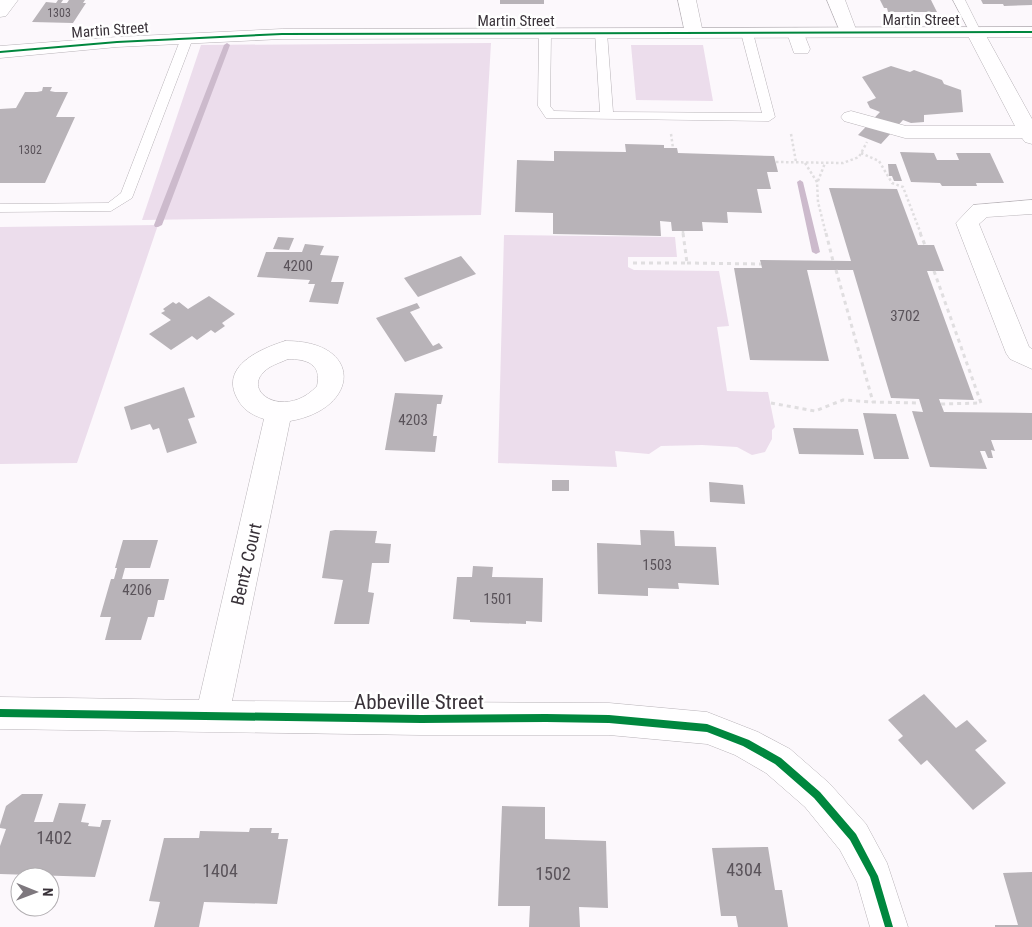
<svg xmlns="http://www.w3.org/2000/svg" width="1032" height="927" font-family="'Roboto Condensed',sans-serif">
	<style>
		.green { fill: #ecddec }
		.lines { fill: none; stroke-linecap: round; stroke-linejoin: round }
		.stream { fill: #ccbacc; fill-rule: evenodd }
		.building { fill: #b8b3b8 }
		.lane-casing { stroke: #b8b3b8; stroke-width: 1 }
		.street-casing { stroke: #b8b3b8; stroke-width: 1 }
		.secondary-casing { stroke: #b8b3b8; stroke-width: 1 }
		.path-far1 { stroke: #e0dee0; stroke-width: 2.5; stroke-dasharray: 2.5 2.5; stroke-linecap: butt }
		.path { stroke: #e0dee0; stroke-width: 3; stroke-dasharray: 4 4; stroke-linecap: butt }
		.lane { fill: #fffeff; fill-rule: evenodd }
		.street { fill: #fffeff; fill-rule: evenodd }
		.secondary { fill: #fffeff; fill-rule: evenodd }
		.cycleway-casing { stroke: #fff; stroke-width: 3 }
		.cycleway { fill: #00873e; fill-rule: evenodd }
		.labels { text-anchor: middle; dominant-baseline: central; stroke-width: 5; stroke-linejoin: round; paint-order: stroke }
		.far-number-label { font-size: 12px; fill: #5a535a }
		.far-street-label { font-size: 15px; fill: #3a333a; stroke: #fff }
		.number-label { font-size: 15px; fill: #5a535a }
		.street-label { font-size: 18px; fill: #3a333a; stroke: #fff }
		.near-number-label { font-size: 18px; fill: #5a535a }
		.near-street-label { font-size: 21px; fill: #3a333a; stroke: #fff }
	</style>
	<rect width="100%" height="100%" fill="#fcf8fc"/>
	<path class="green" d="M491,43L481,215L142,220L201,45Z
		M631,45H703L713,101L636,100Z
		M158,225L77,463L0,464V227Z
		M504,235L675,237L677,257H628V267L634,270L719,271L729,326L717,327L727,391L768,392L775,427L772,430V439L765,452L752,455L737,447L702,445L661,446L649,454L615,451L617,467L498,463Z"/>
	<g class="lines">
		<path class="stream" d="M227,43L230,45L162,225L158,227H155L154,225L224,45Z
			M800,180L803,182L820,252L816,254L812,252L797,182Z"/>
	</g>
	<path class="building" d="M58,0H63L61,3H67L69,0H85L83,3H86L73,23L32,22L46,2L56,3Z
		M500,0H544V4H500Z
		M880,0H931L937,12H888L887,8H884Z
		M981,0H1032V5L1004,6L1003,4H983Z
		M891,66L910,72L914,70L942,80L944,84L961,90L963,112L924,115V122L911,123L903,120L881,144L858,135L880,112L870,108L867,102L876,98L862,77Z
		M43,87H52L50,91L55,92H68L56,117H75L45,183H0V109L16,108L25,92H37L42,91Z
		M625,144L664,145V148H677L678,153L774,156L778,172H767L771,189H757L762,213L727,212L728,223L702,222L703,231H672L671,222L660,221L661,236L553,234V213L515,212L517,160L554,161V151L626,152Z
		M900,152L934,153L937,160H959L956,153H990L1004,183H976L977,186H942L940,183L911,182Z
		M888,164H896L902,181H894L892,176H889Z
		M829,188L897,189L918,245H934L944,271H927L974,400L939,399L944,412L1032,413V440H991L995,451L991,450L993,458H988L985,451H980L987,469L930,467L912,411L923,412L919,399L891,398L853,270H807L829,361L750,360L734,268H762L760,260L851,261Z
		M278,237L294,238L289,250L273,249Z
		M305,244L324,246L320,255L339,256L331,282H344L338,304L309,302L315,284H308L310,280L257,277L266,252H302Z
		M461,256L476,274L418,297L404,278Z
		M209,296L235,314L222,323L225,326L215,333L211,330L197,340L192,336L171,350L149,334L171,320L161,313L165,311L163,309L173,302L176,304L179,302L188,309Z
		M417,303L420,308L410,312L433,346L439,343L443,348L405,362L376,318Z
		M184,387L195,417L188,419L197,443L167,453L159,428L153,430L150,424L131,430L124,407Z
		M395,393L443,395L441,404H437L433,436H437L435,452L385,450Z
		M863,413L896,414L909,459H874Z
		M793,428L858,429L864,455L799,454Z
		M552,480H569V491H552Z
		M709,482L743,485L745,504L710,502Z
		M335,530L377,531L375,543L391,544L389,563H372L368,592L374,593L369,624H334L343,580L322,578L330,531Z
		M640,530L674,531L675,546L716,547L719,585L678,583L679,589L648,588V596L598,594L597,543L641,545Z
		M123,540H158L150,568H125L122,579H169L164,600H158L154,617H148L141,640H105L111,617H100L111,579H114L117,568H115Z
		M473,566L493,567L492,577L543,578L542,622L526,621V624L470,622V620L453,619L457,577H472Z
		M924,694L956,728L967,720L987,741L975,750L1006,783L973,810L927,760L921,765L898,740L903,736L888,720Z
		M22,794H43L34,822H53L59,803L86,804L81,822L89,823L88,826L100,827L102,820H111L95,877L0,874V846L6,829L0,828V825L6,806Z
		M502,806L545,807V839L606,841L608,908L579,907L580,927H529L530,906H498Z
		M250,828H272L271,833H279L278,839H288L277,904L204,902L199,927H154L160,902L149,901L164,838H199L200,831L249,832Z
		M768,847L775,890H782L788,927H738L736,916H721L712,848Z
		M1032,872V927H995V925H1018L1003,873Z"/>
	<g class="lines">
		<defs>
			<path id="lane" d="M953,0H965L981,32L979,34H971Z
				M545,30L551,33L550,106L554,111L600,112L595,33L601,30L607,33L613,112L762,113L741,33L747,30L753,33L775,117L769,121L546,118L538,106L539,33Z
				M187,35L193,38L132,198L111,211L0,212V204L108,203L121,193L181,38Z"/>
			<path id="street" d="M0,0H18L6,16L0,17Z
				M678,0H696L703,33L700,37H688L685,33Z
				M827,0H845L857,32L854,36H842Z
				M975,27L981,28L984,32L1032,119V144L1025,142L1022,138H905L844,121L841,117L844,113L851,111L906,126H1015L966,32L969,28Z
				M796,28L802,29L810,49L808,53H794L787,33L790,29Z
				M1032,200V214L987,217L979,224L1029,347L1032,349V369L1010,359L1006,353L956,223L973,205Z
				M285,341C364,340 361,409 290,421L232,701L609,703L707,712L758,732L790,749L829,783L866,824L887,863L908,927H870L857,882L840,850L805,807L766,773L735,755L707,744L609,735H421L0,729V697L199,700L264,419C252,415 243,410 237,398C220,366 260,349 285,341ZM288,359C307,359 322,364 317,386C284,422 235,389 270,367C275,364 282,362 288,359Z"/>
			<path id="secondary" d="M1032,27V37L282,39L117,47L0,58V46L117,37L282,29Z"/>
		</defs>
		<use href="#lane" class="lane-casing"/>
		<use href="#street" class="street-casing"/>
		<use href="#secondary" class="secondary-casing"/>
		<path class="path-far1" d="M671,134L673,148
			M791,134L796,162
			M861,153L879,161L892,183L903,187L921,234
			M776,162L843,163L859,157L867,142
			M805,163L817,182L818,202L826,234
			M818,181L825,163
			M683,231V234"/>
		<path class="path" d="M826,233L833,261
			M920,233L925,245
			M633,263H687L683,233
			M687,263L761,264
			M836,270L873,402L920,403
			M934,271L981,403L941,404
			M771,403L815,411L843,400L873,402"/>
		<use href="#lane" class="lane"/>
		<use href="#street" class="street"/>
		<use href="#secondary" class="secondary"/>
		<defs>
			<path id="cycleway" d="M1032,31V33L282,35L117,43L0,53V51L117,41L282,33Z
				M0,709L421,715L546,714L609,715L707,724L749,740L781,758L820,792L856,834L878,876L893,927H885L870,877L850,840L814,798L775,764L743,746L707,732L609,723L546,722L421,723L0,717Z"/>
		</defs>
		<use href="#cycleway" class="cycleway-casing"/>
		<use href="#cycleway" class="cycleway"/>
	</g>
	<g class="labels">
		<g class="far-number-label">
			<text x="59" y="13">1303</text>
			<text x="30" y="150">1302</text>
		</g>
		<g class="far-street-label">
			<text x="921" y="20">Martin Street</text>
			<text x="516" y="21">Martin Street</text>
			<text transform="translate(110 30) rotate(-4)">Martin Street</text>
		</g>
		<g class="number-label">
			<text x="298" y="266">4200</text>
			<text x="905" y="316">3702</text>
			<text x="413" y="420">4203</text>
			<text x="657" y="565">1503</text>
			<text x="137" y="590">4206</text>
			<text x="498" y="599">1501</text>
		</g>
		<g class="street-label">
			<text transform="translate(246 564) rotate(-77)">Bentz Court</text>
		</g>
		<g class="near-number-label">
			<text x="54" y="837">1402</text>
			<text x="744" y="869">4304</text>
			<text x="220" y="870">1404</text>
			<text x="553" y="873">1502</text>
		</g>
		<g class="near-street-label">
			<text x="419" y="702">Abbeville Street</text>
		</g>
	</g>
	<g transform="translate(35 892) rotate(91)"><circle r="24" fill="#ffffff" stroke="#b0adb0"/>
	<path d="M0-4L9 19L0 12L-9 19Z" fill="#7e787e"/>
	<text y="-8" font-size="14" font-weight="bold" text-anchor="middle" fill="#3a333a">N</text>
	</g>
</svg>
